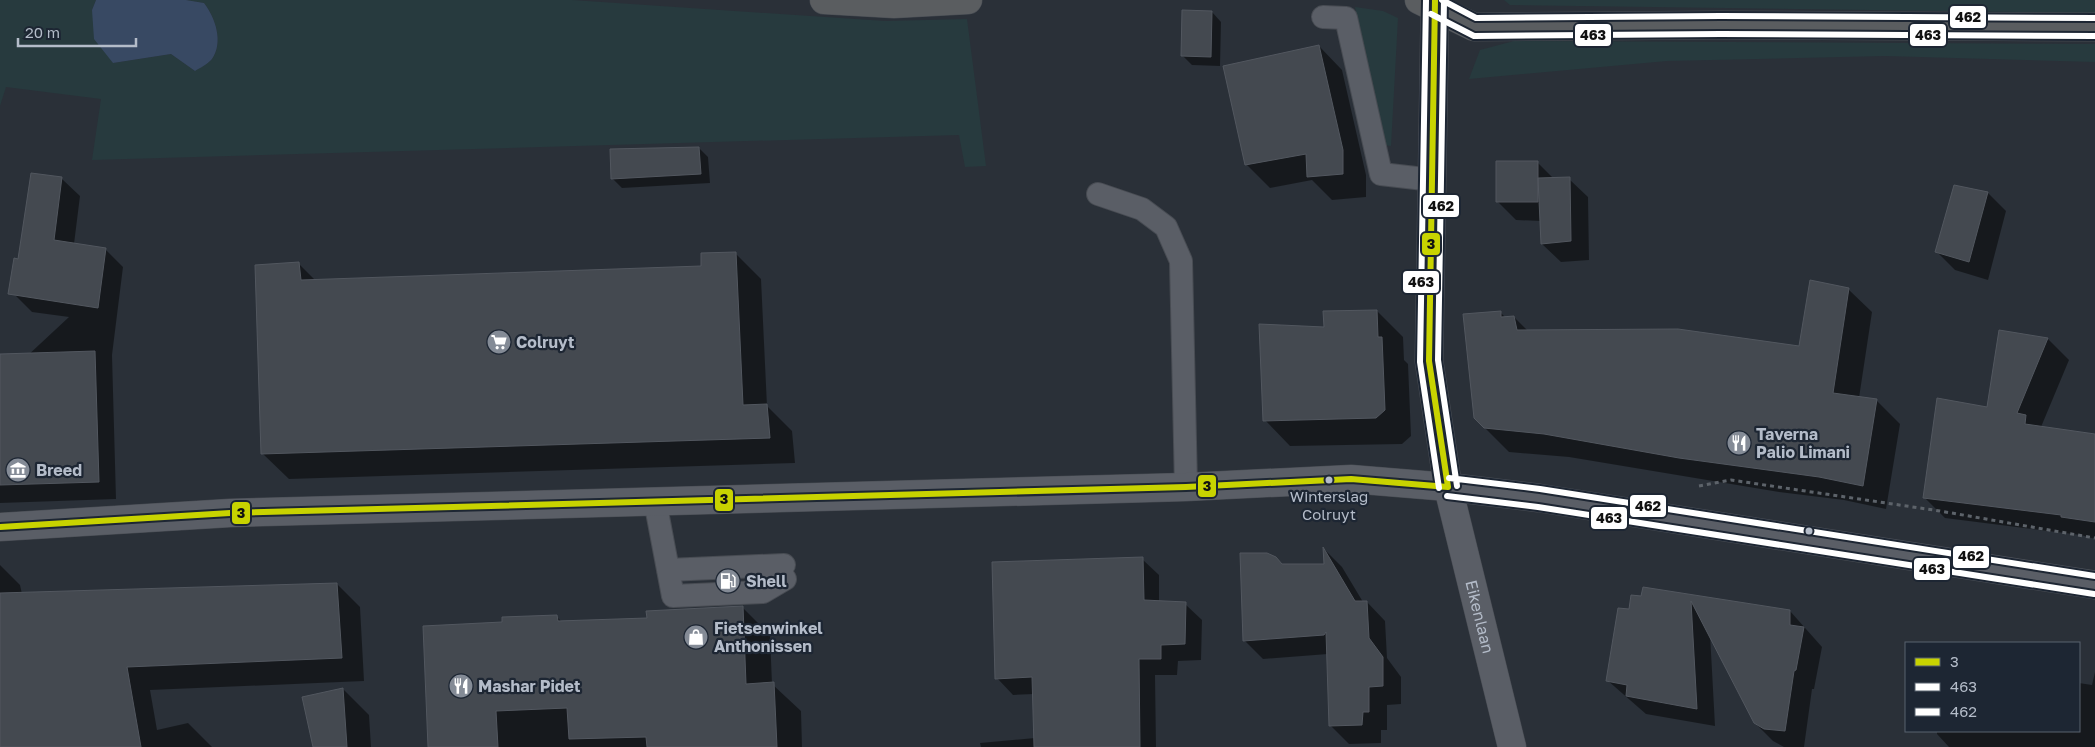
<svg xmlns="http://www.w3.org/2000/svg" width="2095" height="747" font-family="'Golos Text',sans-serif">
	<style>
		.green { fill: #273a3e }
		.water { fill: #384963 }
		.shadow { fill: #0007 }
		.building { fill: #444950; stroke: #52575f }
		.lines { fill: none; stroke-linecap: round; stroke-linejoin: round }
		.lane-casing { stroke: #484c53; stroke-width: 24 }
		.street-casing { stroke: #484c53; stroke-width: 29 }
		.highway-casing { stroke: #474c53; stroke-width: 29 }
		.path { stroke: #5d636a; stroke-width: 3; stroke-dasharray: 4 4; stroke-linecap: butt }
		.lane { stroke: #5a5e66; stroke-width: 22 }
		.street { stroke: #5a5e66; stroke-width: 28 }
		.highway { stroke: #5a5d60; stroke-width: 28 }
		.bus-1-casing { stroke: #1d2633; stroke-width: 10 }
		.bus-2-casing { stroke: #1d2633; stroke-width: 10 }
		.bus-3-casing { stroke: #1d2633; stroke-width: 10 }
		.bus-1 { stroke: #c8d300; stroke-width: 6 }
		.bus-2 { stroke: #fff; stroke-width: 6 }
		.bus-3 { stroke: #fff; stroke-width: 6 }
		.bus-dot { fill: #b4bcc9; stroke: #1d2633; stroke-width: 2 }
		.labels { text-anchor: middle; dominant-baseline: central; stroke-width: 4.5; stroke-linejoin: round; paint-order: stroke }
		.bus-label { font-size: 15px; fill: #b4bcc9; stroke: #1d2633 }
		.poi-label { font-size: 16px; font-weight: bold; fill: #b4bcc9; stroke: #1d2633; text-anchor: start }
		.street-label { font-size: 16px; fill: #b4bcc9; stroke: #1d2633 }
		.line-badge { stroke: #1d2633; stroke-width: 2 }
		.pale-badge-label { font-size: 14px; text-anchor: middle; font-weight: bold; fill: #111 }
	</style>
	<rect width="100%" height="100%" fill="#2a3038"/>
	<path class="green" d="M0,0H96L92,10L113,63L171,54L195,71C200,67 208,64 212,59C224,42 215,17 204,3L186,0H572L885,21L967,19L986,166L965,167L959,135L92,160L101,99L6,87L0,106Z
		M1504,0H2095V13L1510,5Z
		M1355,7L1383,11L1398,18L1391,146L1384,145Z
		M1514,41L2095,44V62L1885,56L1667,61L1469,79L1480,50Z"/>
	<path class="water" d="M96,0H186L204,3C215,17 224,42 212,59C208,64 200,68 195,71L171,54L113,63L94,39L92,10Z"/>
	<path class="shadow" d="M1212,12L1221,22L1220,66L1192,65L1182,55Z
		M1319,46L1342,70L1366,175V197L1332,200L1312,180L1270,188L1246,164Z
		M699,148L708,157L710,183L622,188L612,178Z
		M1537,162L1554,179H1569L1588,197L1589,260L1561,262L1542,244L1541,221L1516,220L1498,202Z
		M62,179L80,196L74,244L105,249L123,267L112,355L116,499L0,503V359L26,357L69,317L32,312L14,294Z
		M1955,186L1988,193L2006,211L1988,280L1955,270L1936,251Z
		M735,253L761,279L767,406L792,431L795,463L289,479L263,454L298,263L316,281L702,268Z
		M1848,289L1872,312L1859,398L1876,400L1900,424L1886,509L1844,500L1779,492L1569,457L1509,452L1475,418L1500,312L1506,318L1514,317L1528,331L1800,347Z
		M1377,311L1403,337L1404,360L1408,364L1411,436L1402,444L1290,446L1265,420L1325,329Z
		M2000,331L2048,339L2069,360L2041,427L2095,435V539L2081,535L1945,518L1924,497L1988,409Z
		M1325,550L1342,567L1363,602H1367L1385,621L1387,658L1401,677V704L1387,705V730H1381V743L1349,744L1330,725L1328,654L1263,659L1244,640L1276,558L1284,566L1325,565Z
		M1142,559L1159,575V602L1185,604L1202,620L1201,660L1178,661L1177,675H1155L1156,747H981L980,743L1035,738L1034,694L1013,695L997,678Z
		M0,565L20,585L22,594L337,584L360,607L364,681L150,690L157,730L188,723L212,747H0Z
		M1690,596L1709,615L1715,726L1646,714L1607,680L1630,611Z
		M742,607L770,635L772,684L801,711L802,747H430L504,623L556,616L562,622L648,619Z
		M1790,611L1822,647L1814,689H1812L1804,747H1784L1773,741L1754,722Z
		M2095,672V747H1949L1937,734V731H2079V683L2092,685Z
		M343,689L369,715L371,747H314Z"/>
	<path class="building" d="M1182,10L1212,11L1211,57L1181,56Z
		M1319,45L1343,150V174L1307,177L1306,154L1245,165L1223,66Z
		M699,147L701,174L611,179L610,149Z
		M1496,161H1538V202H1496Z
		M31,173L62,177L54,240L106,248L98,308L8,294L14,258L18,259Z
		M1570,177L1571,241L1541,244L1538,178Z
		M1954,185L1988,192L1969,262L1935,252Z
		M736,252L743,405L767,404L770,438L261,454L255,265L299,262L301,280L701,266V253Z
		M1810,280L1849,288L1833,393L1877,399L1863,486L1819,477L1679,458L1544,434L1484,428L1474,418L1463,314L1501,311V317L1514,316L1517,330L1678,329L1799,346Z
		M1377,310L1378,337H1382L1385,410L1376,418L1263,421L1259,324L1324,327L1323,311Z
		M1999,330L2048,338L2017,413L2026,415L2025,424L2095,434V522L2061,517V515L1923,498L1937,398L1987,407Z
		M95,351L99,482L0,485V354Z
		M1323,547L1355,601H1367L1369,638L1383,657V686L1369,687V712H1363L1362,725L1329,726L1326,632L1324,635L1243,641L1240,553H1267L1276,557L1282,564H1324Z
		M1143,557L1144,600L1186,602L1185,644L1161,645V659H1139L1140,747H1034L1032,677L995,679L992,562Z
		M337,583L342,658L127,667L141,747H0V593Z
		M1643,587L1790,610V625L1804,627L1796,670L1794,671L1785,731L1764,729L1754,723L1691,601L1697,709L1626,696L1627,685L1606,681L1618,608L1629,609L1631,595L1641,596Z
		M743,606L746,684L774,682L777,747H647L646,737L569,739L567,708L496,711L498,747H428L423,626L502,622V617L557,615L558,621L647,618L646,611Z
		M343,688L347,747H313L302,697Z"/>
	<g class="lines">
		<defs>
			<path id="lane" d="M1323,17L1346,18L1381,174L1433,180
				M1098,194L1142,209L1166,227L1181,261L1186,487
				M655,501L673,596L763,592L785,579
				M668,570L784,565"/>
			<g id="street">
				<path id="s1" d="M1435,0L1429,361L1448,487L1512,747"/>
				<path d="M0,527L230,513L1186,487L1351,479L1448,487L1539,498L2095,585"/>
			</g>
			<path id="highway" d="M824,0L894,4L968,0
				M1419,0L1474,27L1721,25L2095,27"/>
		</defs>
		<use href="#lane" class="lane-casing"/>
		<use href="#street" class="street-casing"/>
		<use href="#highway" class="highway-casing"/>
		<path class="path" d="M1699,486L1731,480L1940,511L2095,538"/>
		<use href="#lane" class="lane"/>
		<use href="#street" class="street"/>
		<use href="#highway" class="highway"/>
		<defs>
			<path id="bus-1" d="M1435,0L1429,361L1448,487
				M0,527L230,513L1186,487L1351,479L1448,487"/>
			<path id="bus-2" d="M1426,0L1420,362L1439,488
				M1431,14L1474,36L1721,34L2095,36
				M1447,496L1538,507L2094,594"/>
			<path id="bus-3" d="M1442,0L1476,18L1721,16L2095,18
				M1444,0L1438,360L1457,486
				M1449,478L1540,489L2095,576"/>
		</defs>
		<use href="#bus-1" class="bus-1-casing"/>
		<use href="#bus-2" class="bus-2-casing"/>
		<use href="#bus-3" class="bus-3-casing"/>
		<use href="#bus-1" class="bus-1"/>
		<use href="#bus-2" class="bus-2"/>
		<use href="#bus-3" class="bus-3"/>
	</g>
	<defs>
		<symbol id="supermarket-disc" viewBox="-11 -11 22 22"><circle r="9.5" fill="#848b96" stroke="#1d2633"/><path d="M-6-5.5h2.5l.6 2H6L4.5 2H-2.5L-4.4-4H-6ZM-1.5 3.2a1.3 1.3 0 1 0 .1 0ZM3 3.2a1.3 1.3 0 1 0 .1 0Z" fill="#fff"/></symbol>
		<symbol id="restaurant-disc" viewBox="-11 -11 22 22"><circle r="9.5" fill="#848b96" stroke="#1d2633"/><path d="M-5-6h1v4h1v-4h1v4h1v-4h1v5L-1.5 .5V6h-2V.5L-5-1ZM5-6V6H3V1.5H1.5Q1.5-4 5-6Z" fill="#fff"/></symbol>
		<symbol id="museum-disc" viewBox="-11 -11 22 22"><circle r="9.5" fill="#848b96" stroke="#1d2633"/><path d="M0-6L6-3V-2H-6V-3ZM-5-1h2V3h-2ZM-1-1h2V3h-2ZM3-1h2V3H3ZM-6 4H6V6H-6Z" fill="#fff"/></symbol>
		<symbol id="fuel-disc" viewBox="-11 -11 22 22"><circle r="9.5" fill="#848b96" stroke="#1d2633"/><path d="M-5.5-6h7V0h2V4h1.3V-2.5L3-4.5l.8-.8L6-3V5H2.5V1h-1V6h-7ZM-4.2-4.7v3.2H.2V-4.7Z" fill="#fff"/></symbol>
		<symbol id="shop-disc" viewBox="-11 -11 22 22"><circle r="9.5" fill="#848b96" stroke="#1d2633"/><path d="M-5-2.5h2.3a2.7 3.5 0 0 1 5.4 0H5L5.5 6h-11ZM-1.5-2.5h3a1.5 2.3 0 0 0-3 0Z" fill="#fff"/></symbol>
	</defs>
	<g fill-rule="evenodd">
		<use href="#supermarket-disc" x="485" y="328" width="28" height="28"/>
		<use href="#restaurant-disc" x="1725" y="429" width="28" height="28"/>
		<use href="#museum-disc" x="4" y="456" width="28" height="28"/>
		<use href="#fuel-disc" x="714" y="567" width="28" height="28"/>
		<use href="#shop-disc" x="682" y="623" width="28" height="28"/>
		<use href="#restaurant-disc" x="447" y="672" width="28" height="28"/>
	</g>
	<g class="bus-dot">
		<circle cx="1329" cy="480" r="4.5"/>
		<circle cx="1809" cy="531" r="4.5"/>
	</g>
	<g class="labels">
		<g class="bus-label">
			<text x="1329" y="496">Winterslag<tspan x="1329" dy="18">Colruyt</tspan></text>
		</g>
		<g class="poi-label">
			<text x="516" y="342">Colruyt</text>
			<text x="1756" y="434">Taverna<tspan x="1756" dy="18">Palio Limani</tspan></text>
			<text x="36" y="470">Breed</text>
			<text x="746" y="581">Shell</text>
			<text x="714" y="628">Fietsenwinkel<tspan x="714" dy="18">Anthonissen</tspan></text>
			<text x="478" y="686">Mashar Pidet</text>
		</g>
		<g class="street-label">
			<text stroke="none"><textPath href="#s1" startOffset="622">Eikenlaan</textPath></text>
		</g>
	</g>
	<g class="line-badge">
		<rect x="1949" y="5" width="38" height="24" rx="5" fill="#fff"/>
		<rect x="1574" y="23" width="38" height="24" rx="5" fill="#fff"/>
		<rect x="1909" y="23" width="38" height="24" rx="5" fill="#fff"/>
		<rect x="1422" y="194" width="38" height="24" rx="5" fill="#fff"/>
		<rect x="1421" y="232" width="20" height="24" rx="5" fill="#c8d300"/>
		<rect x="1402" y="270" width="38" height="24" rx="5" fill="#fff"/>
		<rect x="1197" y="474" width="20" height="24" rx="5" fill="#c8d300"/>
		<rect x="714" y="488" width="20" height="24" rx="5" fill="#c8d300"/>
		<rect x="1629" y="494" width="38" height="24" rx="5" fill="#fff"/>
		<rect x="231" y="501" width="20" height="24" rx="5" fill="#c8d300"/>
		<rect x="1590" y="506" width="38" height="24" rx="5" fill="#fff"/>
		<rect x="1952" y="545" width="38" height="24" rx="5" fill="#fff"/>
		<rect x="1913" y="557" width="38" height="24" rx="5" fill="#fff"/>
	</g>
	<g class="pale-badge-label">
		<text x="1968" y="22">462</text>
		<text x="1593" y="40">463</text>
		<text x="1928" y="40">463</text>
		<text x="1441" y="211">462</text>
		<text x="1431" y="249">3</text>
		<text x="1421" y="287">463</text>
		<text x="1207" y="491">3</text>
		<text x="724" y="504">3</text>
		<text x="1648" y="511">462</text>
		<text x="241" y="518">3</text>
		<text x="1609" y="523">463</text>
		<text x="1971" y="561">462</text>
		<text x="1932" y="574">463</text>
	</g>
	<rect x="1905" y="642" width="175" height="90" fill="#1d2633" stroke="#59626f"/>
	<rect x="1915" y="658" width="25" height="8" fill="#c8d300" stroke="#59626f"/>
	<text x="1950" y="667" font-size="15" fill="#b4bcc9">3</text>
	<rect x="1915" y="683" width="25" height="8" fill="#ffffff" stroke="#59626f"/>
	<text x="1950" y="692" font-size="15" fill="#b4bcc9">463</text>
	<rect x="1915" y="708" width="25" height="8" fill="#ffffff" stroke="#59626f"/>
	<text x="1950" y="717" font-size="15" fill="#b4bcc9">462</text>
	<path d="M18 38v8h118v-8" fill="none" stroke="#b4bcc9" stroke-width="2.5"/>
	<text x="25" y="38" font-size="15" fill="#b4bcc9" stroke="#1d2633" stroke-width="4" paint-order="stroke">20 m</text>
</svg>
